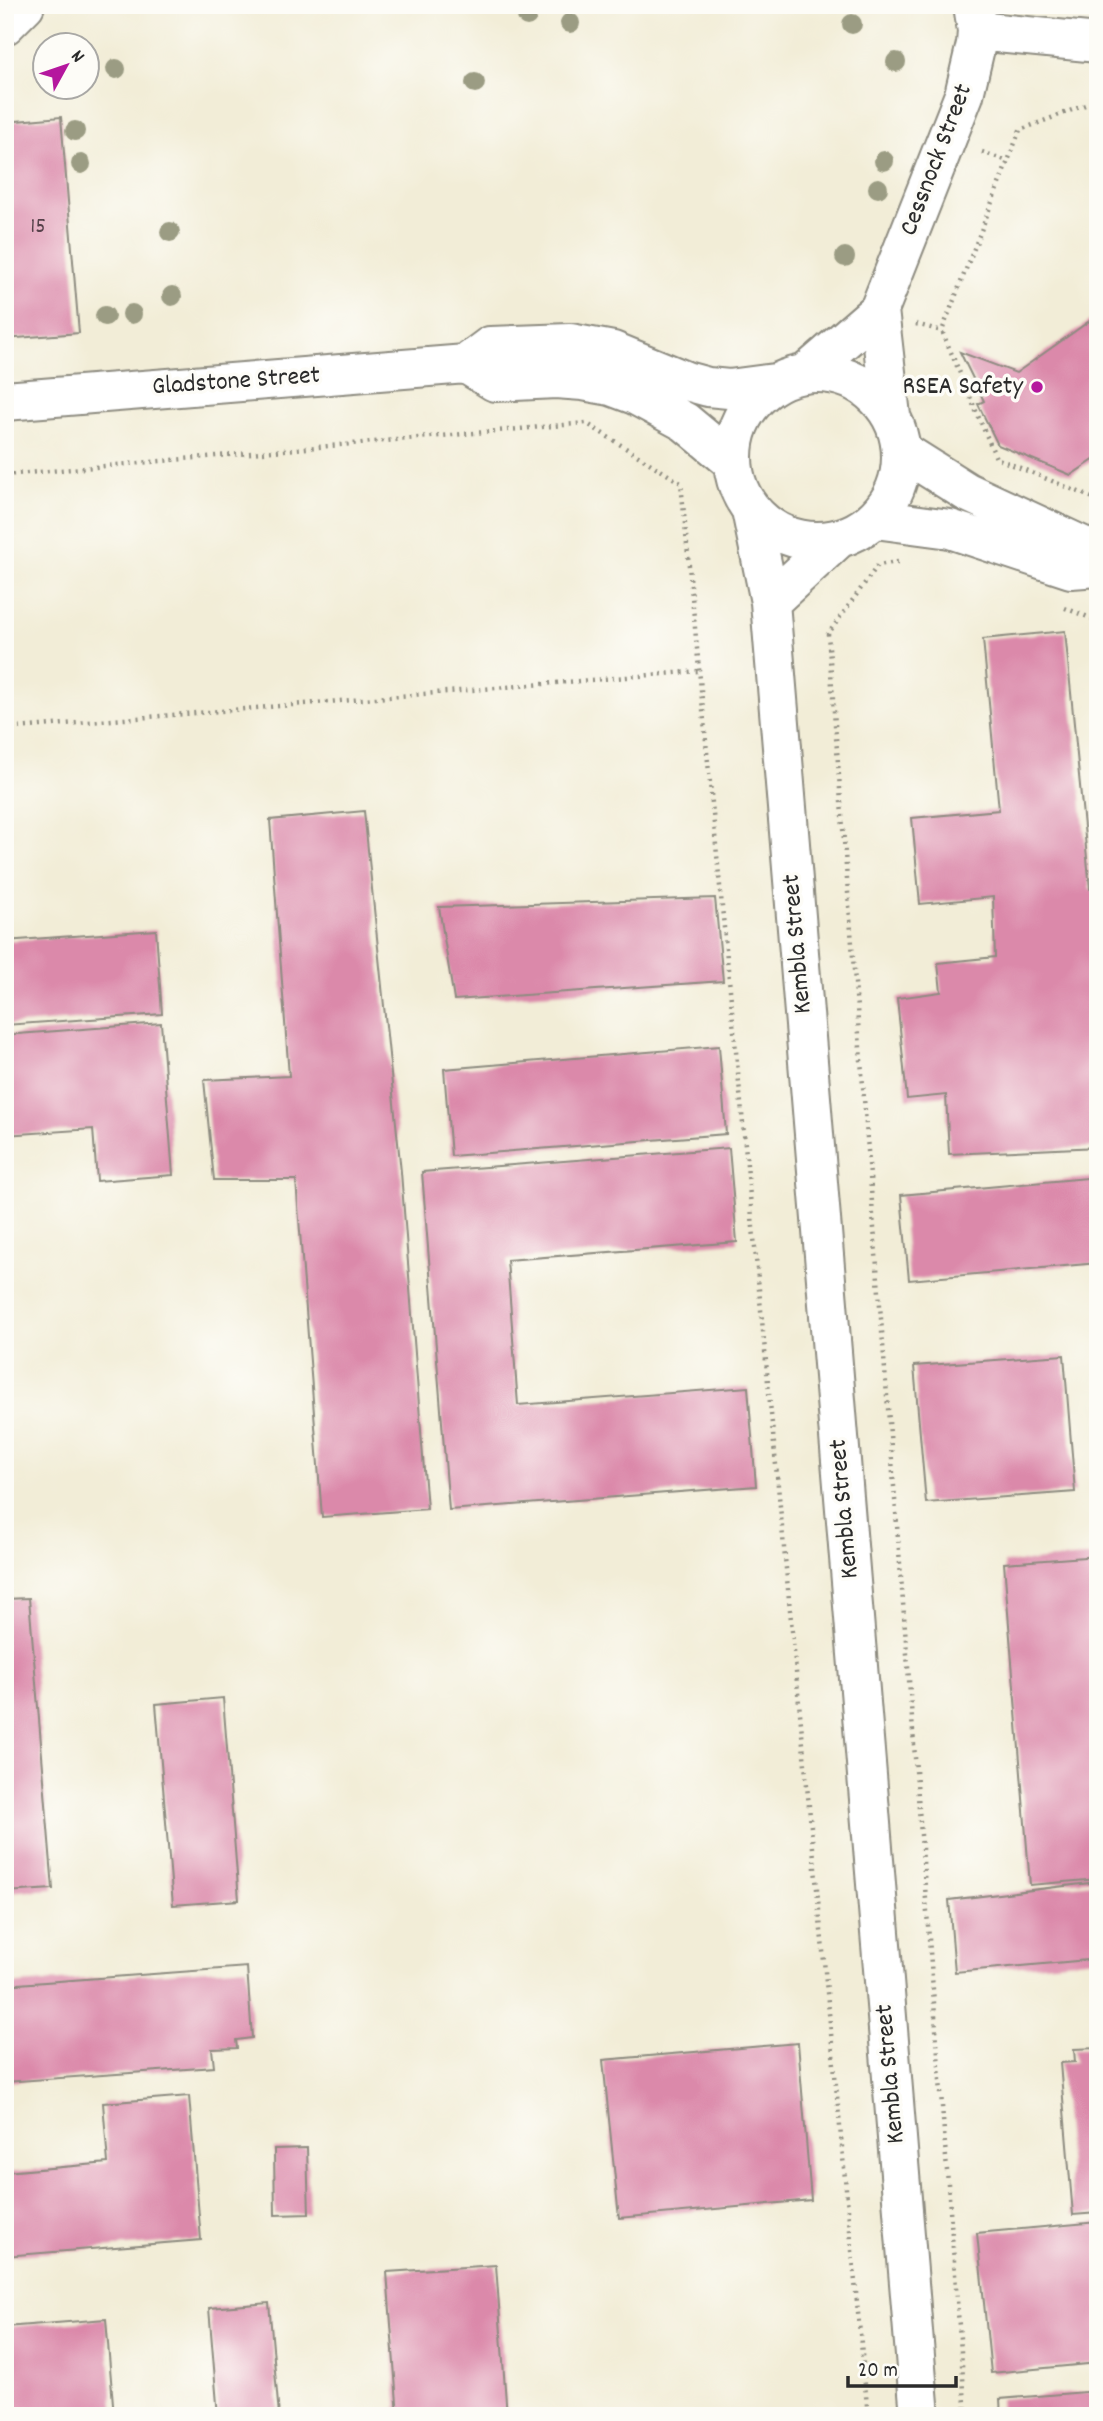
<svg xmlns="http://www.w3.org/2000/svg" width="1103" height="2421" font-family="Dekko,sans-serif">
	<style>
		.building { fill: #db89aa }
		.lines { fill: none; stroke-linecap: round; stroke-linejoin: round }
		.minor-casing { stroke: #8e8c81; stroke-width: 42 }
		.path { stroke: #8e8c81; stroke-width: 4.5; stroke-dasharray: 2 5; stroke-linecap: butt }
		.minor { stroke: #fff; stroke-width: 38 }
		.tree { fill: #9b9c83 }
		.poi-dot { fill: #b5179e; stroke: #fdfcf7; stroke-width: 2.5 }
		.labels { text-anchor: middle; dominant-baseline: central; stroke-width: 7; stroke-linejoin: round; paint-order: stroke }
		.number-label { font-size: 23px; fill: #57424b }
		.street-label { font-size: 26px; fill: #2b2b2b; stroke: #fdfcf7 }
		.poi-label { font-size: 26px; fill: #2b2b2b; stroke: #fdfcf7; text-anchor: end }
	</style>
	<rect width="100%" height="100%" fill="#fdfcf7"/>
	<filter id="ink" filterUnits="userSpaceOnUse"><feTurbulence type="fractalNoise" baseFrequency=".0143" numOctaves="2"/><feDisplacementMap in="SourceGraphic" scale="14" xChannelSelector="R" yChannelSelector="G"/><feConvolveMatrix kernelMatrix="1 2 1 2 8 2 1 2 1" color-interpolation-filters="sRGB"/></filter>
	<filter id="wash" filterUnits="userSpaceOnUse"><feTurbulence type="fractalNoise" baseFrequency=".00686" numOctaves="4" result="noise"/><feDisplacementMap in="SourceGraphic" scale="28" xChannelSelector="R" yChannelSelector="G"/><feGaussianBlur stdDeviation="1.57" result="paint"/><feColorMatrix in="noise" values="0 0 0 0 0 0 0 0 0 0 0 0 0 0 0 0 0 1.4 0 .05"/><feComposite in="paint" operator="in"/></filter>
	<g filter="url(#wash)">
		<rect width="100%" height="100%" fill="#f2edd7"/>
		<g id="blocks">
			<path class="building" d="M61,117L79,333L5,339V122Z
				M1098,315V457L1071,475L998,445L978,404L984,401L960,352L1016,373Z
				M1065,631L1090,889L1098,888V1147L949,1154L946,1095L907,1099L897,998L941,992L938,963L995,957L993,897L920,904L912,818L999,810L983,639Z
				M364,811L401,1172L427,1509L322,1517L296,1180H214L204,1080L289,1076L270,820Z
				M715,898L723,981L454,1000L439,907Z
				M156,930L162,1014L5,1025V941Z
				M161,1023L173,1175L97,1181L93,1129L5,1135V1035Z
				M719,1046L726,1134L451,1156L444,1069Z
				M729,1148L737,1242L507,1260L518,1405L748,1387L756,1486L449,1510L422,1172Z
				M1098,1177V1263L909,1280L901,1195Z
				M1064,1355L1075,1492L926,1503L914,1366Z
				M1098,1556V1879L1030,1885L1004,1563Z
				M29,1598L53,1889L5,1892V1599Z
				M223,1698L239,1900L173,1905L156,1704Z
				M1098,1882V1959L955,1972L949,1900Z
				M247,1967L252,2038L236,2040L237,2048L212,2049L214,2067L5,2082V1985Z
				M798,2043L811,2200L619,2218L603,2060Z
				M1098,2048V2213L1073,2215L1060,2063L1075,2062L1074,2049Z
				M189,2096L201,2240L5,2256V2172L108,2163L103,2103Z
				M307,2148L309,2214L275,2215L274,2149Z
				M1098,2222V2363L991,2373L977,2233Z
				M496,2265L507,2416H398L387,2272Z
				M269,2303L279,2416H218L209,2308Z
				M106,2319L114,2416H5V2327Z
				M1098,2391V2416H1001L1000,2399Z"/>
		</g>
	</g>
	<g filter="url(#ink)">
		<use href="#blocks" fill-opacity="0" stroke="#8e8c81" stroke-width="2"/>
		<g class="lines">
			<defs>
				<path id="minor" d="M5,25L25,5
					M977,31L1098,43
					M879,310L891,416
					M466,364L495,382L556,379L583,381L611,386L635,395L685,422L733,462
					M733 457a84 84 0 1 1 168 0a84 84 0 1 1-168 0Z
					M805,374L879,310L964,95L976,44L977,31L973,5
					M5,401L466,364L490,346L570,343L613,351L686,381L708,387L729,389L775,383
					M902,451L967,492L1083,546L1098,565
					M751,510L770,602L920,2416
					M875,519L950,529L1071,569L1098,567
					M770,602L837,540"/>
			</defs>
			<use href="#minor" class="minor-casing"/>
			<path class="path" d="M1098,100L1020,130L942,331L996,458L1098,500
				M982,152L1008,161
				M916,324L942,331
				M5,475L586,423L681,483L868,2416
				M898,562L878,565L828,634L966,2416
				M1065,608L1098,621
				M5,729L699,671"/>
			<use href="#minor" class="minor"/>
		</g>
		<g class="tree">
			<circle cx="527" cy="16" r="10"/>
			<circle cx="570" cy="23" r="10"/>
			<circle cx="852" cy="24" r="10"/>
			<circle cx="896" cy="62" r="10"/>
			<circle cx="116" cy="69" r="10"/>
			<circle cx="475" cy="83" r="10"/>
			<circle cx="75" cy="131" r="10"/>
			<circle cx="884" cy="161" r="10"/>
			<circle cx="81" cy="164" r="10"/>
			<circle cx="878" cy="188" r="10"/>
			<circle cx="170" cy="232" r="10"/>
			<circle cx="845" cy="257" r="10"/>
			<circle cx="172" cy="296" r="10"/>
			<circle cx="132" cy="314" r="10"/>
			<circle cx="105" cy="316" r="10"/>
		</g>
	</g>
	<circle class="poi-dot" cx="1037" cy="387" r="7"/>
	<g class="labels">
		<g class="number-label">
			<text x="38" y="227">15</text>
		</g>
		<g class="street-label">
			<text transform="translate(937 160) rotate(-69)">Cessnock Street</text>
			<text transform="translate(236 382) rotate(-4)">Gladstone Street</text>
			<text transform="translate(798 944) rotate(-95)">Kembla Street</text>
			<text transform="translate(845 1509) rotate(-95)">Kembla Street</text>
			<text transform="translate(891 2074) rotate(-95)">Kembla Street</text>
		</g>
		<g class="poi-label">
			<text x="1023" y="387">RSEA Safety</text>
		</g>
	</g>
	<rect width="1103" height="2421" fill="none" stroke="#fdfcf7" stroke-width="28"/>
	<g transform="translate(66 66) rotate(50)"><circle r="33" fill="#fdfcf7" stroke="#a9a8a5" stroke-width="2"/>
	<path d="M0-5L12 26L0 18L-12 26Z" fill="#b5179e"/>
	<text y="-10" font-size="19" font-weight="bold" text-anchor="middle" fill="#2b2b2b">N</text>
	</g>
	<path d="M848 2376v10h108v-10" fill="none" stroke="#2b2b2b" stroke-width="3.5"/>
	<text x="858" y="2376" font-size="21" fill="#2b2b2b" stroke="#fdfcf7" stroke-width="5" paint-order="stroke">20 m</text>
</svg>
